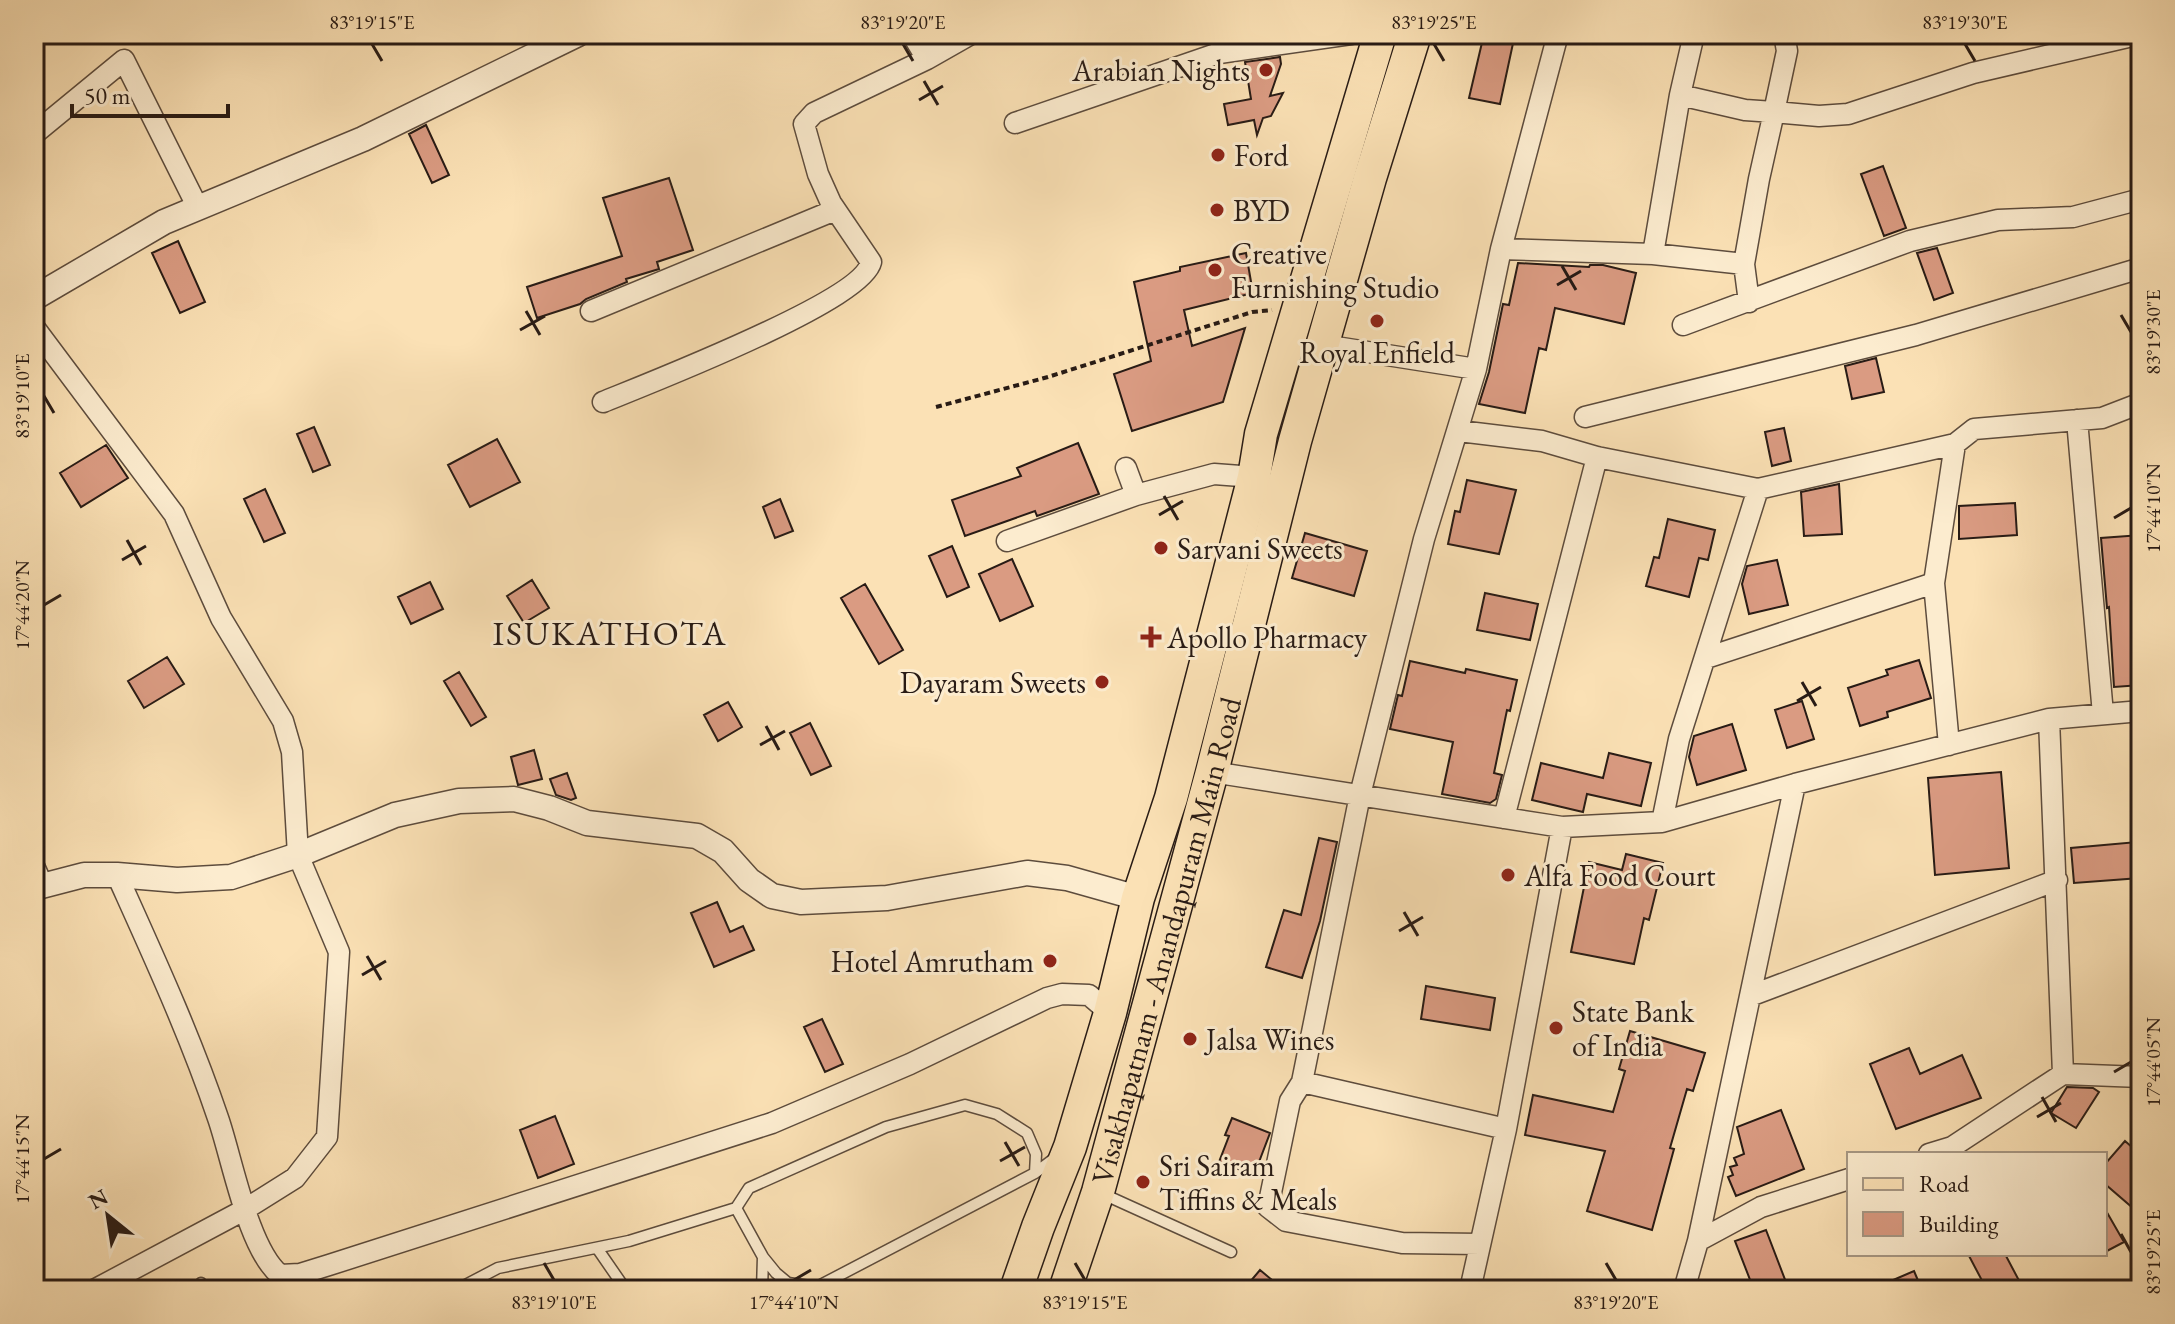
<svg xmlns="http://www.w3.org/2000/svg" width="2175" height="1324" font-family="'EB Garamond',serif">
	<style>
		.building { fill: #da9b82; stroke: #281b15; stroke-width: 2 }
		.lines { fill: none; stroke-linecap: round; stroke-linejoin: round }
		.service-casing { stroke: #5d4c3d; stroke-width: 13 }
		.minor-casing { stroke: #5d4c3d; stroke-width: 23 }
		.tertiary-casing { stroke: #5d4c3d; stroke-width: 27 }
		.primary-casing { stroke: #281b15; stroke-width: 35 }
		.path { stroke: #281b15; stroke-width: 4; stroke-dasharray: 6 4; stroke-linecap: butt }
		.service { stroke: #fceccf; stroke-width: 10 }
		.minor { stroke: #fceccf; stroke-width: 20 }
		.tertiary { stroke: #fceccf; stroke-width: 24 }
		.primary { stroke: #fbe1b5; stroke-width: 32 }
		.ticks { fill: none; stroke: #281b15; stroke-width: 3 }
		.poi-dot { fill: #8f2418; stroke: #fceccf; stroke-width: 3 }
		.labels { text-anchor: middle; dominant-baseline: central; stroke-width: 6; stroke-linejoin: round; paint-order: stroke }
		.poi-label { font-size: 30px; fill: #281b15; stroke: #fceccf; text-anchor: start }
		.street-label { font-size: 30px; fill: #281b15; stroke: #fceccf }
		.quarter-label { font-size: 34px; letter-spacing: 2px; fill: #281b15; stroke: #fceccf }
		.neatline { fill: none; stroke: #281b15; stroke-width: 3 }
		.ticks-label { font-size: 20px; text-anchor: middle; fill: #281b15 }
	</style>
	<rect width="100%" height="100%" fill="#fbe1b5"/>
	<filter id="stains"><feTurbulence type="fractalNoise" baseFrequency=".0025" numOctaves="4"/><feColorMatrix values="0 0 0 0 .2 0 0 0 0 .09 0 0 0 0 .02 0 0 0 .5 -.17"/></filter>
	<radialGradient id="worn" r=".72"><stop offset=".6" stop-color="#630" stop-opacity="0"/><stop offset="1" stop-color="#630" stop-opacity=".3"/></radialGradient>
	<path class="building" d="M1484,34H1515L1500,104L1469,98Z
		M1280,57L1281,64L1270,96L1283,93L1271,116L1263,118L1257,135L1254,120L1228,125L1224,104L1251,99L1245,62Z
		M426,125L449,175L432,183L409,134Z
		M1883,166L1906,228L1884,236L1861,174Z
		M669,178L693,250L657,262L659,269L626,279L627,282L586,299L580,304L537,318L527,287L622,256L603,198Z
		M178,241L205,302L180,313L152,253Z
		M1937,248L1953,293L1934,300L1917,253Z
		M1246,253L1253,293L1184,310L1192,346L1245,328L1223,402L1132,431L1114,374L1151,361L1134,282L1180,271V267Z
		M1518,263L1589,267L1590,265H1603L1636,273L1624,324L1555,308L1546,350L1539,348L1525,413L1479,404L1489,372L1503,304L1509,305Z
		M1876,358L1884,392L1852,399L1845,366Z
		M314,427L330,465L313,472L297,434Z
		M1784,428L1791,461L1772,466L1765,432Z
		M497,439L520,482L470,507L448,465Z
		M1078,443L1099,494L1037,516L1035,511L965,536L952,500L1021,476L1017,468Z
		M106,445L128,478L81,507L60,473Z
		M1467,480L1516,490L1499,554L1448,544L1455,511L1460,512Z
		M1839,484L1842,534L1804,536L1801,492Z
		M265,489L285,533L264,542L244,499Z
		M780,499L793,531L775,538L763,507Z
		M2015,503L2017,535L1959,539V506Z
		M1668,519L1715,530L1708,560L1699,558L1689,597L1646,586L1654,557L1659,558Z
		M1305,533L1367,551L1354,596L1292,578Z
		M2141,535V685L2114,687L2109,607L2107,608L2101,538Z
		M952,546L969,587L947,597L929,556Z
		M1012,559L1033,606L1000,621L979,574Z
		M1777,560L1788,605L1749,614L1742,584L1747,566Z
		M532,580L549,608L524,623L507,596Z
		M430,582L443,609L411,624L398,597Z
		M865,584L903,650L879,664L841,598Z
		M1485,593L1538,604L1530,640L1477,630Z
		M167,657L184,684L144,708L128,681Z
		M1919,660L1931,698L1887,712L1888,717L1860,726L1848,688L1888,675L1886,670Z
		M1410,661L1465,673L1466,669L1517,680L1510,711L1507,710L1494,773L1502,775L1496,799L1490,803L1442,794L1453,742L1390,729L1398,695L1402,696Z
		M459,672L486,717L471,726L444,681Z
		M1802,701L1814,739L1787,748L1775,710Z
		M728,702L742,727L718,741L704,715Z
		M810,723L831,766L811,775L790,733Z
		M1732,724L1746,770L1697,785L1689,757L1694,736Z
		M534,750L542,779L518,785L511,757Z
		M1609,753L1651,763L1641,806L1587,794L1583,812L1532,800L1541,763L1603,778Z
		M2001,772L2009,868L1935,875L1928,778Z
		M567,773L576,798L571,800L556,795L550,779Z
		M1319,838L1337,842L1320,921L1302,978L1266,967L1284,910L1301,915Z
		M2137,842L2140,878L2074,883L2071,848Z
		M1626,854L1663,863L1649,920L1644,918L1634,964L1571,952L1589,862L1622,870Z
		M717,902L730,932L743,926L754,950L714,967L691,913Z
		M1426,986L1495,998L1490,1030L1421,1019Z
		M822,1019L843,1064L825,1072L804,1027Z
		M1630,1031L1705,1053L1693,1091L1687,1089L1670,1148L1674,1149L1652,1230L1587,1211L1605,1151L1525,1135L1533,1095L1613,1112L1625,1071L1619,1069Z
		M1909,1048L1920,1074L1962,1055L1981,1098L1896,1129L1870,1064Z
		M2067,1087L2093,1088L2099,1092L2076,1128L2051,1113Z
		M1781,1110L1804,1169L1736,1196L1728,1177L1733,1175L1730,1167L1737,1165L1734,1158L1744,1154L1737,1127Z
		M555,1116L574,1164L538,1178L520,1130Z
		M1232,1118L1270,1133L1254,1175L1219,1162L1229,1136L1225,1135Z
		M2125,1141L2141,1155V1215L2105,1184V1164Z
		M2105,1209L2124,1242L2105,1252Z
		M1766,1230L1789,1290H1754L1735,1241Z
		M1968,1254H2005L2024,1290H1987Z
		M1260,1270L1284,1290H1243Z
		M1914,1271L1922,1290H1870Z"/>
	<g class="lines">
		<defs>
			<path id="service" d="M1103,1194L1231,1252
				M597,1248L626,1290
				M201,1283L205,1290
				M817,1287L788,1283L776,1273L763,1257L736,1208L749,1188L886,1127L965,1105L997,1114L1027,1133L1036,1154L1035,1173
				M813,1289L1035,1173L1055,1158
				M456,1290L498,1268L629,1241L736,1208
				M762,1290L763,1257"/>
			<path id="minor" d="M912,34L927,59L971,34
				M1680,95L1745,110L1774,112L1787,51L1784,34
				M1015,123L1219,53L1351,34
				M34,134L124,60L198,208
				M1501,249L1653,254L1680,95L1694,34
				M1653,254L1744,264
				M1749,302L1744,264L1759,179L1774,112L1819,116L1848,114L1973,73L2141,34
				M591,311L835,210
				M1683,325L1910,241L1998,220L2073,217L2141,199
				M34,327L174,514L221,618L283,721L292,752L298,855L339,952L327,1137L295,1178L244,1210L94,1290
				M1323,345L1476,369
				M603,402C647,384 862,301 871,262L831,203L818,174L804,124L814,113L927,59
				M1585,417L1916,335L2141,268
				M2077,420L2103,714
				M1459,431L1542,441L1597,457L1758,489L1955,444L1974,429L2102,418L2141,403
				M1126,468L1136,495L1214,474L1254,477
				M1007,541L1136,495
				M1934,583L1949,745
				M1706,658L1934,583L1955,444
				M2049,719L2063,1074
				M1212,772L1562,827L1662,822L1795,784L2049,719L2141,711
				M1504,818L1597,457
				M1662,822L1679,739L1758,489
				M34,866L42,884
				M117,875C153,955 190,1035 218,1118C232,1158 248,1249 280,1275L300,1274L329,1265L772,1123L910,1064L1047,998L1062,994L1089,995L1110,1013
				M1750,996L2057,880
				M1302,1082L1506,1129
				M1929,1154L1952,1147L2063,1074L2141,1077
				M1698,1241L1795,784
				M1480,1244L1402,1243L1286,1221L1268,1207L1290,1101L1302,1082L1360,795L1424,539L1476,369L1501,249L1558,34
				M1470,1290L1506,1129L1562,827
				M1684,1290L1698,1241L1761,1207L1849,1179"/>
			<path id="tertiary" d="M34,298L164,222L363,139L578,34
				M34,888L84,875H117L177,880L231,877L298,855L395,815L459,801L514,799L549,808L587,823L697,836L723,851L749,880L772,896L801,902L887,898L1027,873L1067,878L1138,898"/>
			<g id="primary">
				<path d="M1016,1290L1038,1227L1070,1147L1110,1013L1138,898L1171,798L1254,477L1261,434L1380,34"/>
				<path id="s1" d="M1065,1290L1098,1192L1212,772L1295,441L1370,178L1415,34"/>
			</g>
		</defs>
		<use href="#service" class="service-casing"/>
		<use href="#minor" class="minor-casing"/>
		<use href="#tertiary" class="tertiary-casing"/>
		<use href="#primary" class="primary-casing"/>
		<path class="path" d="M936,407L1048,377L1252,312L1272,310"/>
		<use href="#service" class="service"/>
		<use href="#minor" class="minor"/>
		<use href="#tertiary" class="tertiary"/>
		<use href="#primary" class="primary"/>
	</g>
	<path class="ticks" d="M372,44L382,61M903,44L913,61M1434,44L1444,61M1965,44L1975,61M924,81L938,105M919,100L943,86M1562,266L1576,290M1557,285L1581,271M526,311L540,335M2121,315L2131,332M520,330L545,316M44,396L54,413M1164,496L1178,520M1159,515L1183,501M2114,518L2131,508M127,540L141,565M122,560L146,546M44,605L61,595M1802,682L1816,706M1797,701L1821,687M766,726L779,750M760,745L785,731M1404,912L1418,936M1399,931L1423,917M367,956L381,980M362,975L386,961M2114,1072L2131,1062M2042,1097L2056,1122M2037,1117L2061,1103M1005,1142L1019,1166M44,1159L61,1149M1000,1161L1025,1147M2121,1234L2131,1252M544,1263L554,1280M1075,1263L1085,1280M1606,1263L1616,1280M794,1280L811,1270"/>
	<g class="poi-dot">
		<circle cx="1266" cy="70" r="8"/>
		<circle cx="1218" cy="155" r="8"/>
		<circle cx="1217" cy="210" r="8"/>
		<circle cx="1215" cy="270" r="8"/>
		<circle cx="1377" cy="321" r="8"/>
		<circle cx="1161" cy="548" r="8"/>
		<path d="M1147 625h8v8h8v8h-8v8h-8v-8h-8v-8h8z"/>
		<circle cx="1102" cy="682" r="8"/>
		<circle cx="1508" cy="875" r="8"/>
		<circle cx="1050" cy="961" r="8"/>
		<circle cx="1556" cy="1028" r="8"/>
		<circle cx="1190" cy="1039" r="8"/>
		<circle cx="1143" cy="1182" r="8"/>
	</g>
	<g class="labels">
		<g class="poi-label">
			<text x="1250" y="70" text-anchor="end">Arabian Nights</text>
			<text x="1234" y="155">Ford</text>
			<text x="1233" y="210">BYD</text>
			<text x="1231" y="253">Creative<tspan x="1231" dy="34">Furnishing Studio</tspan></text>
			<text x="1377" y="352" text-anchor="middle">Royal Enfield</text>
			<text x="1177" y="548">Sarvani Sweets</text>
			<text x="1167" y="637">Apollo Pharmacy</text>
			<text x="1086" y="682" text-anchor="end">Dayaram Sweets</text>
			<text x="1524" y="875">Alfa Food Court</text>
			<text x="1034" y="961" text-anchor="end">Hotel Amrutham</text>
			<text x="1572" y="1011">State Bank<tspan x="1572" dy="34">of India</tspan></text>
			<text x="1206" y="1039">Jalsa Wines</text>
			<text x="1159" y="1165">Sri Sairam<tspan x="1159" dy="34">Tiffins &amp; Meals</tspan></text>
		</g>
		<g class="street-label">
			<text stroke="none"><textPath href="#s1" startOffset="364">Visakhapatnam - Anandapuram Main Road</textPath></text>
		</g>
		<g class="quarter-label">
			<text x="610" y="633">ISUKATHOTA</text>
		</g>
	</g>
	<rect width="2175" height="1324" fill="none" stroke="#fbe1b5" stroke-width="88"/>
	<rect x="1847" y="1152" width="260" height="104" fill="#fceccf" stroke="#a79885" stroke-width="2"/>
	<rect x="1863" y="1178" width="40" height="12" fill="#fbe1b5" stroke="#a79885" stroke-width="2"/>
	<text x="1919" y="1192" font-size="24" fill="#281b15">Road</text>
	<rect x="1863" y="1212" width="40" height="24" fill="#da9b82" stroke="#a79885" stroke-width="2"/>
	<text x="1919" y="1232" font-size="24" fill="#281b15">Building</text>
	<g transform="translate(108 1216) rotate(330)" stroke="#fceccf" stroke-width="6" paint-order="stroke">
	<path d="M0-6L14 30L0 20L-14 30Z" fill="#281b15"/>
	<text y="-12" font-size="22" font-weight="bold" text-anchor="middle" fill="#281b15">N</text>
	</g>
	<path d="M72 104v12h156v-12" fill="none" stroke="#281b15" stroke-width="4"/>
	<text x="84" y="104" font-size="24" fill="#281b15" stroke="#fceccf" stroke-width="6" paint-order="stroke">50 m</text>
	<rect x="44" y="44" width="2087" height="1236" class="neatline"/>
	<g class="ticks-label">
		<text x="372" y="29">83°19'15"E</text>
		<text x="903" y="29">83°19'20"E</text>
		<text x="1434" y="29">83°19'25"E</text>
		<text x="1965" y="29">83°19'30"E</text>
		<text transform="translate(2153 332) rotate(-90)" y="7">83°19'30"E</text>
		<text transform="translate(22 396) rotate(-90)" y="7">83°19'10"E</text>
		<text transform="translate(2153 508) rotate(-90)" y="7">17°44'10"N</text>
		<text transform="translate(22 605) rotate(-90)" y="7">17°44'20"N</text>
		<text transform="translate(2153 1062) rotate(-90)" y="7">17°44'05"N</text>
		<text transform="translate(22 1159) rotate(-90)" y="7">17°44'15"N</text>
		<text transform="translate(2153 1252) rotate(-90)" y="7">83°19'25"E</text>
		<text x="554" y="1309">83°19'10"E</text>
		<text x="794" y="1309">17°44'10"N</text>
		<text x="1085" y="1309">83°19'15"E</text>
		<text x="1616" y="1309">83°19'20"E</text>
	</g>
	<rect width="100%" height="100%" filter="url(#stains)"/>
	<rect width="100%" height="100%" fill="url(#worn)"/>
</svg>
